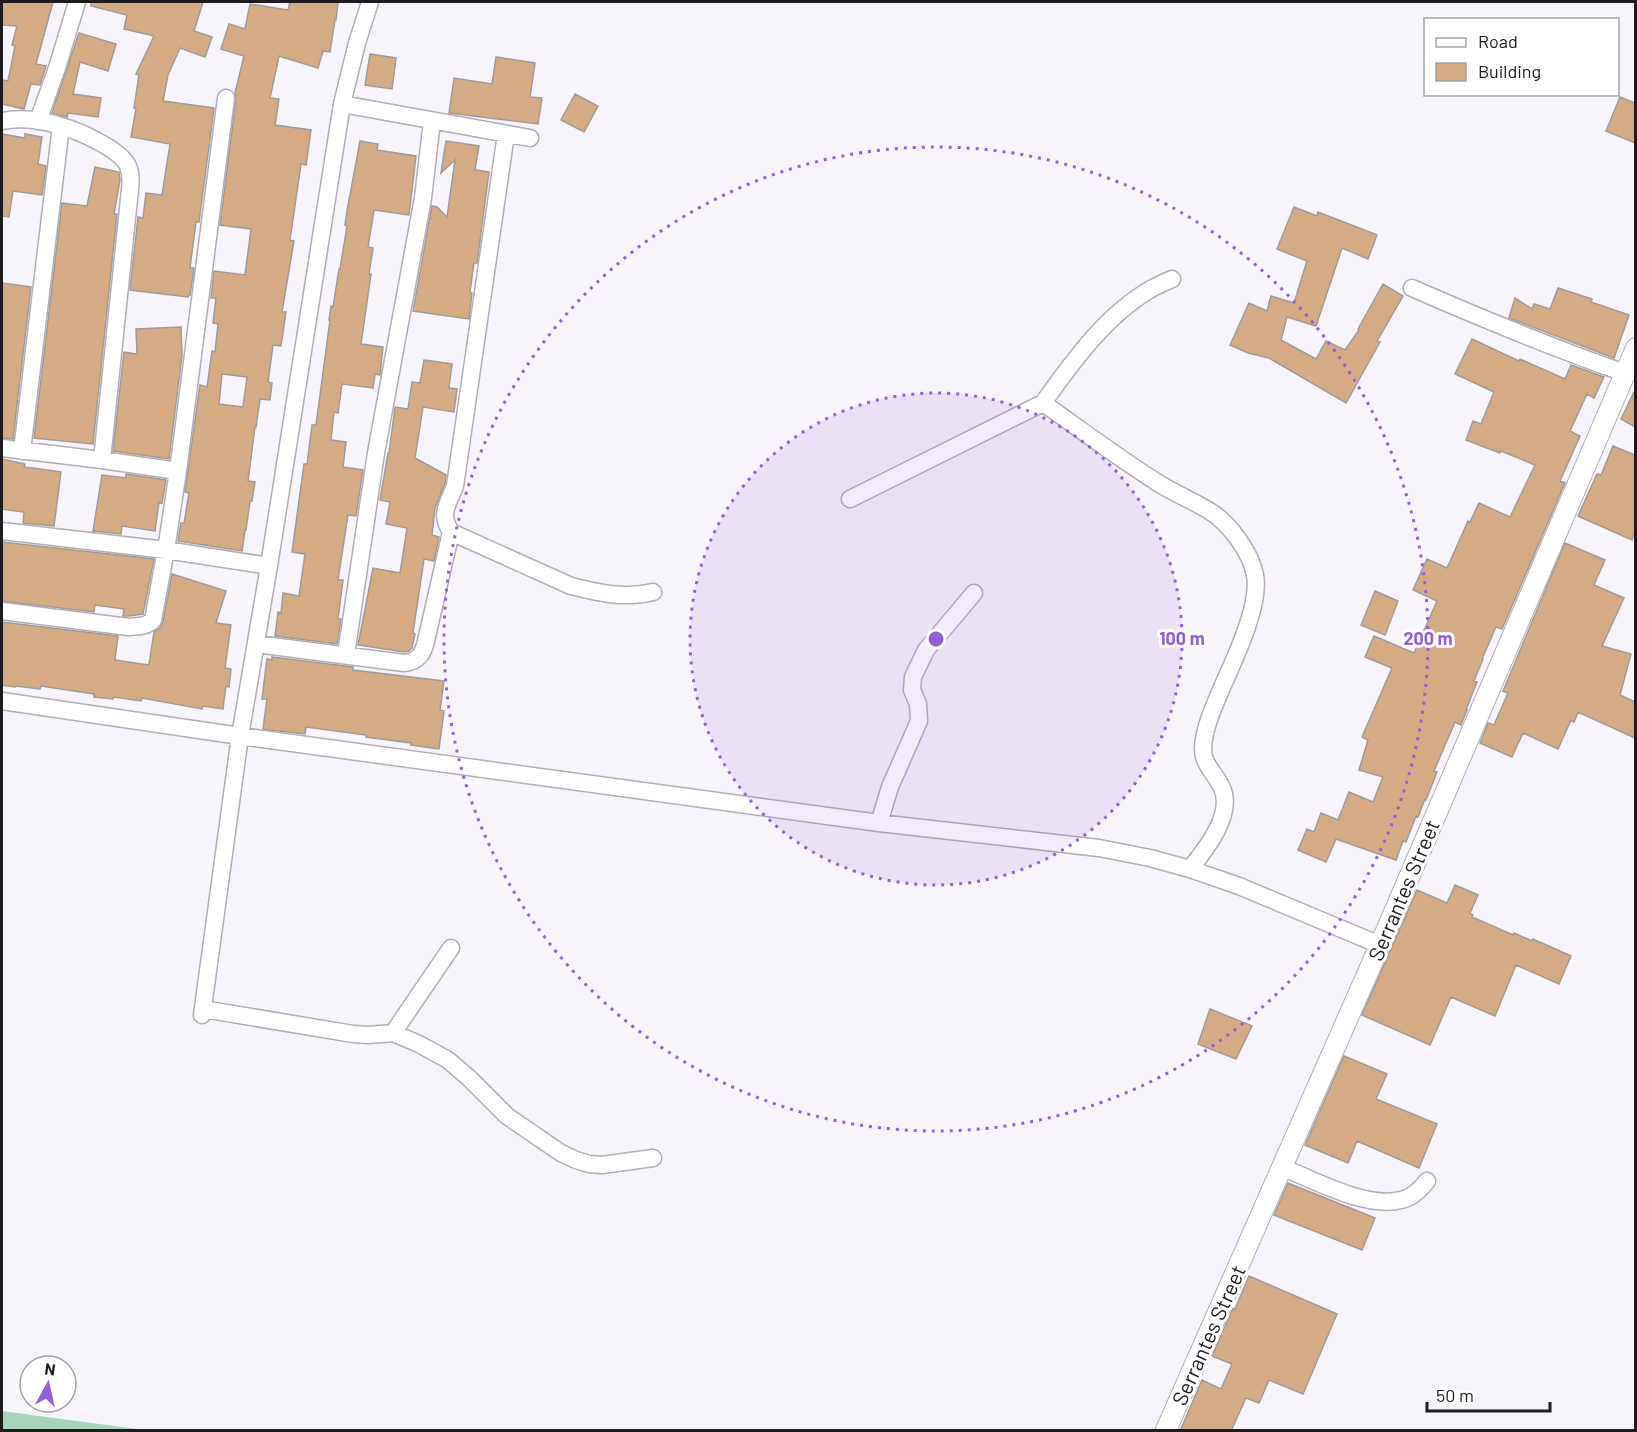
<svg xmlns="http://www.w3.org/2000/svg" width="1637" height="1432" font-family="Barlow,sans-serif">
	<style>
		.green { fill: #a4d5bb }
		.building { fill: #d6ab84; stroke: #a09a95; stroke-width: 1.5; fill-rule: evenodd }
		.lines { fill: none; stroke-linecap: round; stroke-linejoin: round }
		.minor-casing { stroke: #b1adb3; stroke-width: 19 }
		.major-casing { stroke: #b1adb3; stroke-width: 22 }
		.minor { stroke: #fff; stroke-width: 16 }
		.major { stroke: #fff; stroke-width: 20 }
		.ring { fill: none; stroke: #935ed6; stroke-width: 3; stroke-dasharray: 3 6 }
		.labels { text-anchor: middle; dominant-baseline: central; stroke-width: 6; stroke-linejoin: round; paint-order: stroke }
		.street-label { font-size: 21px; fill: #1d1b1d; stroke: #fff }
		.centre { fill: #935ed6; stroke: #fff; stroke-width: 3 }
		.ring-label { font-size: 18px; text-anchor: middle; font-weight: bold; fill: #935ed6; stroke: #fff; stroke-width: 6; stroke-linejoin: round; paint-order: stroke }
	</style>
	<rect width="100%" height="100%" fill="#f8f4fb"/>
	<path class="green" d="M2,1411L144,1430H2Z"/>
	<path class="building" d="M2,2H53L36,64L46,66L40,85L31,84L24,109L2,104V80L8,81L15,46L12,45L17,26L2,25Z
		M91,2H203L194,31L212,37L205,57L180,48L168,75L163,101L214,108L199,222H196L190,268H194L190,295H189L188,297L130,290L138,217L143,218L146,193L162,195L170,144L131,137L136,109L134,108L139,75L136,74L154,36L124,29L127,15L91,6Z
		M290,2H338L336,20H335L330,52L323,51L318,68L279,56L270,98L279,99L275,125L311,130L306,165L301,164L290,240L294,241L282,312H286L281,346L273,345L268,382L272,383L270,400L260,399L256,427H255L248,481L255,482L252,501H250L246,530H245L242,551L178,541L181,523H184L189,493L185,492L200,385L207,387L212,351L215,352L218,324L213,323L216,298H211L214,271L245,275L251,229L220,225L236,99L235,93L244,56L221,49L229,24L245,29L250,4L288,10ZM222,374L247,377L243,407L219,404Z
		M79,33L116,44L108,71L80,62L73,94L101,98L98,117L68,113L67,117L52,113Z
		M370,54L396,58L392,89L365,85Z
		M496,57L535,63L530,97L542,98L538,124L449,113L454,78L492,84Z
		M575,94L598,106L584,132L561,120Z
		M1620,97L1635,103V143L1606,131Z
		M2,134L25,138V134L42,137L38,164L46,166L42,195L13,191L9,217L2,216Z
		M360,141L378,144L377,150L416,156L409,215L374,210L368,247L373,248L369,274H371L361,344L383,347L380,375L375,374L373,388L342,384L338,413L334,412L331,440L346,442L343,467L363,470L356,516L348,515L338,580H343L338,619H341L337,644L275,636L278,612L281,613L283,593L299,596L305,554L292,552L304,464H307L312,425H316L330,320H329L331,306L333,307L339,269H340L347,226L345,225L347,211Z
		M446,141L479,146L475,170L489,172L477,263H474L470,292L472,293L469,319L413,311L432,206L437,207L447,217L455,160L441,173Z
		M95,167L119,172L120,180L114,214H117L93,444L34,438L62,203L87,206Z
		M1294,207L1317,216L1318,212L1377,235L1368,259L1342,248L1316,326L1287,317L1281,340L1316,359L1326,341L1345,350L1359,330L1358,329L1383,284L1403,296L1377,341L1380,342L1346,403L1269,358L1248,353L1230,345L1249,303L1267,311L1271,296L1294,303L1307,261L1277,249Z
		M2,283L31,287L13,439L2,438Z
		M1558,288L1592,299L1591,302L1629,315L1614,358L1509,318L1515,298L1532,309L1534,304L1550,309Z
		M181,327L182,355L169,459L113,451L124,352L137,354L136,329Z
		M1472,339L1519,361L1520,359L1565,379L1571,365L1604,377L1594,398L1587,394L1570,431L1580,436L1560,481L1565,483L1502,629L1496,627L1482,659H1483L1474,681L1477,682L1466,710H1467L1461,725L1455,722L1434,771L1437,772L1426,800L1425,799L1418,817L1416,816L1406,842L1403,841L1396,860L1336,839L1326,862L1298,850L1307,829L1314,832L1321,813L1338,820L1349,792L1373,802L1383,777L1359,770L1368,740L1362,737L1392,668L1365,657L1374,636L1414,653L1437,601L1413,590L1427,559L1447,568L1468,521L1470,522L1479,503L1510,517L1535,465L1501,451L1500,453L1466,440L1473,421L1481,424L1494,392L1455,374Z
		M424,360L452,364L449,388L457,389L454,412L423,407L415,458L446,475L445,483L435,508L432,535L439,537L434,561L424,559L413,633L415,634L412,648L409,651L404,652L358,645L373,568L400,573L407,528L386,524L390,502L380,500L388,453H389L395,407L408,409L412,382L420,383Z
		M1635,390V427L1621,419Z
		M1613,446L1635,455V531L1632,540L1578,516L1597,474L1601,475Z
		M2,459L25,464L24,467L61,472L54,526L23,523L24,512L2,509Z
		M126,474L166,480L162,503L159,502L155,531L122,526L121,534L93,531L102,475L126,478Z
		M2,542L154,559L143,614L129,616H123L124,609L95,605L94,612L2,601Z
		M1565,543L1605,560L1594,585L1624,598L1602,646L1631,654L1620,695L1635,702V738L1578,712L1574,722L1571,720L1558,749L1523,733L1512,757L1480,743L1488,723L1494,725L1508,693L1503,691Z
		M172,574L226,591L216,623L231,625L225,668L231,669L229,687L226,686L223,709L203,706L202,709L142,698L141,701L114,697L113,699L94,697V694L41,686L40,689L16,686L15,687L2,685V622L118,636L115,660L149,665L154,632L160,628L163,622Z
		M1375,591L1398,601L1385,635L1361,625Z
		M272,657L353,667V670L444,681L440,710L444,711L439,749L411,745V743L366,737V735L306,727L305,734L263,729L267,699H262L267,659L272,660Z
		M1455,885L1478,895L1470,913L1473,915L1472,917L1513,935L1514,933L1532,941L1533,939L1571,956L1559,984L1516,965L1495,1016L1451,997L1430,1045L1362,1015L1417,890L1447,903Z
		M1210,1009L1252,1026L1236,1059L1198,1044Z
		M1344,1056L1387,1074L1376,1099L1437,1124L1419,1168L1357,1141L1348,1163L1305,1145Z
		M1288,1183L1375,1218L1362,1250L1274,1215Z
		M1249,1276L1337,1314L1303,1394L1269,1380L1259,1403L1246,1398L1231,1431H1180L1202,1380L1221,1389L1232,1364L1212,1356L1233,1308L1235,1309Z"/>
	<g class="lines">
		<defs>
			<path id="minor" d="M342,104L530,138
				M2,121C20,117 43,120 61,126C79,131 120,149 128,166C131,173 131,181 130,189L102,460
				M38,121L57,68L77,2
				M1172,279C1165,282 1158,285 1151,289C1106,315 1073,361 1043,403C1080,429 1117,457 1155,481C1173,493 1194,501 1211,512C1230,524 1251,553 1255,575C1257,585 1255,597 1253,606C1246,636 1232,664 1220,692C1214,706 1208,719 1205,734C1198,764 1211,765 1222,788C1234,815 1205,850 1190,869
				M1412,288C1483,319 1553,348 1625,373
				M2,448L102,460L178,471
				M22,451L61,126
				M850,499L1043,403
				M2,531L166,550L269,566
				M451,532L571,586C599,593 624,599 653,592
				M2,611L129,627C138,626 146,627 153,620L166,550L178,471L226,98
				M256,644L404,663C418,662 423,654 426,641L451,532C439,514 448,504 455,486L506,134
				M346,655L376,453L423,198L432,121
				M2,701L240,736L879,823L1099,848L1150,858L1190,869L1239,886L1380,945
				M879,823L890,787L919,721L918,704L912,690L913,677L926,650L974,593
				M203,1009L353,1034L368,1035L393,1033L451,948
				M202,1015L240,736L269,566L342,104L357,43L370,2
				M393,1033L419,1044L448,1060L469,1078L507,1116L561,1153L576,1160L589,1164L602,1165L653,1158
				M1282,1167C1313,1180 1367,1209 1401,1200C1412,1198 1420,1190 1427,1181"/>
			<path id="major" d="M1166,1430L1380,945L1636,348"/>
		</defs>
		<use href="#minor" class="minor-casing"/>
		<use href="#major" class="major-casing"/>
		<use href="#minor" class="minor"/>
		<use href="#major" class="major"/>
	</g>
	<circle cx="936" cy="639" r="246" fill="#935ed6" fill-opacity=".12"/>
	<g class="ring">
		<circle cx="936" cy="639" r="246"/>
		<circle cx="936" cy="639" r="492"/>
	</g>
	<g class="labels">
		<g class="street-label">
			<text transform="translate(1403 890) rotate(-67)">Serrantes Street</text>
			<text transform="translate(1208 1335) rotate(-66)">Serrantes Street</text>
		</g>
	</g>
	<circle cx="936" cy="639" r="9" class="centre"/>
	<g class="ring-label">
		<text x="1182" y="645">100 m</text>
		<text x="1428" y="645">200 m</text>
	</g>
	<rect width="1637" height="1432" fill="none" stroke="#1d1b1d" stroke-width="6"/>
	<rect x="1424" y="18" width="195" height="78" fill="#ffffff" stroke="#a5a4a5" stroke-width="1.5"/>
	<rect x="1436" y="38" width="30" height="9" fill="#ffffff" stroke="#a5a4a5" stroke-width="1.5"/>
	<text x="1478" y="48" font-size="18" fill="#1d1b1d">Road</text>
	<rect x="1436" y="63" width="30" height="18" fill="#d6ab84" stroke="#a5a4a5" stroke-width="1.5"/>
	<text x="1478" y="78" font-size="18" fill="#1d1b1d">Building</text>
	<g transform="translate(48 1384) rotate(8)"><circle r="28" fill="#ffffff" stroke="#a5a4a5" stroke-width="1.5"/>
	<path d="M0-4.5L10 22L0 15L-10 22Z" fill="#935ed6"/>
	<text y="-9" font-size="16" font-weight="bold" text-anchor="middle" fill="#1d1b1d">N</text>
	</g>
	<path d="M1427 1402v9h123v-9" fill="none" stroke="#1d1b1d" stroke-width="3"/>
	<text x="1436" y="1402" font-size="18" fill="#1d1b1d" stroke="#ffffff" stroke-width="4.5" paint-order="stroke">50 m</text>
</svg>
